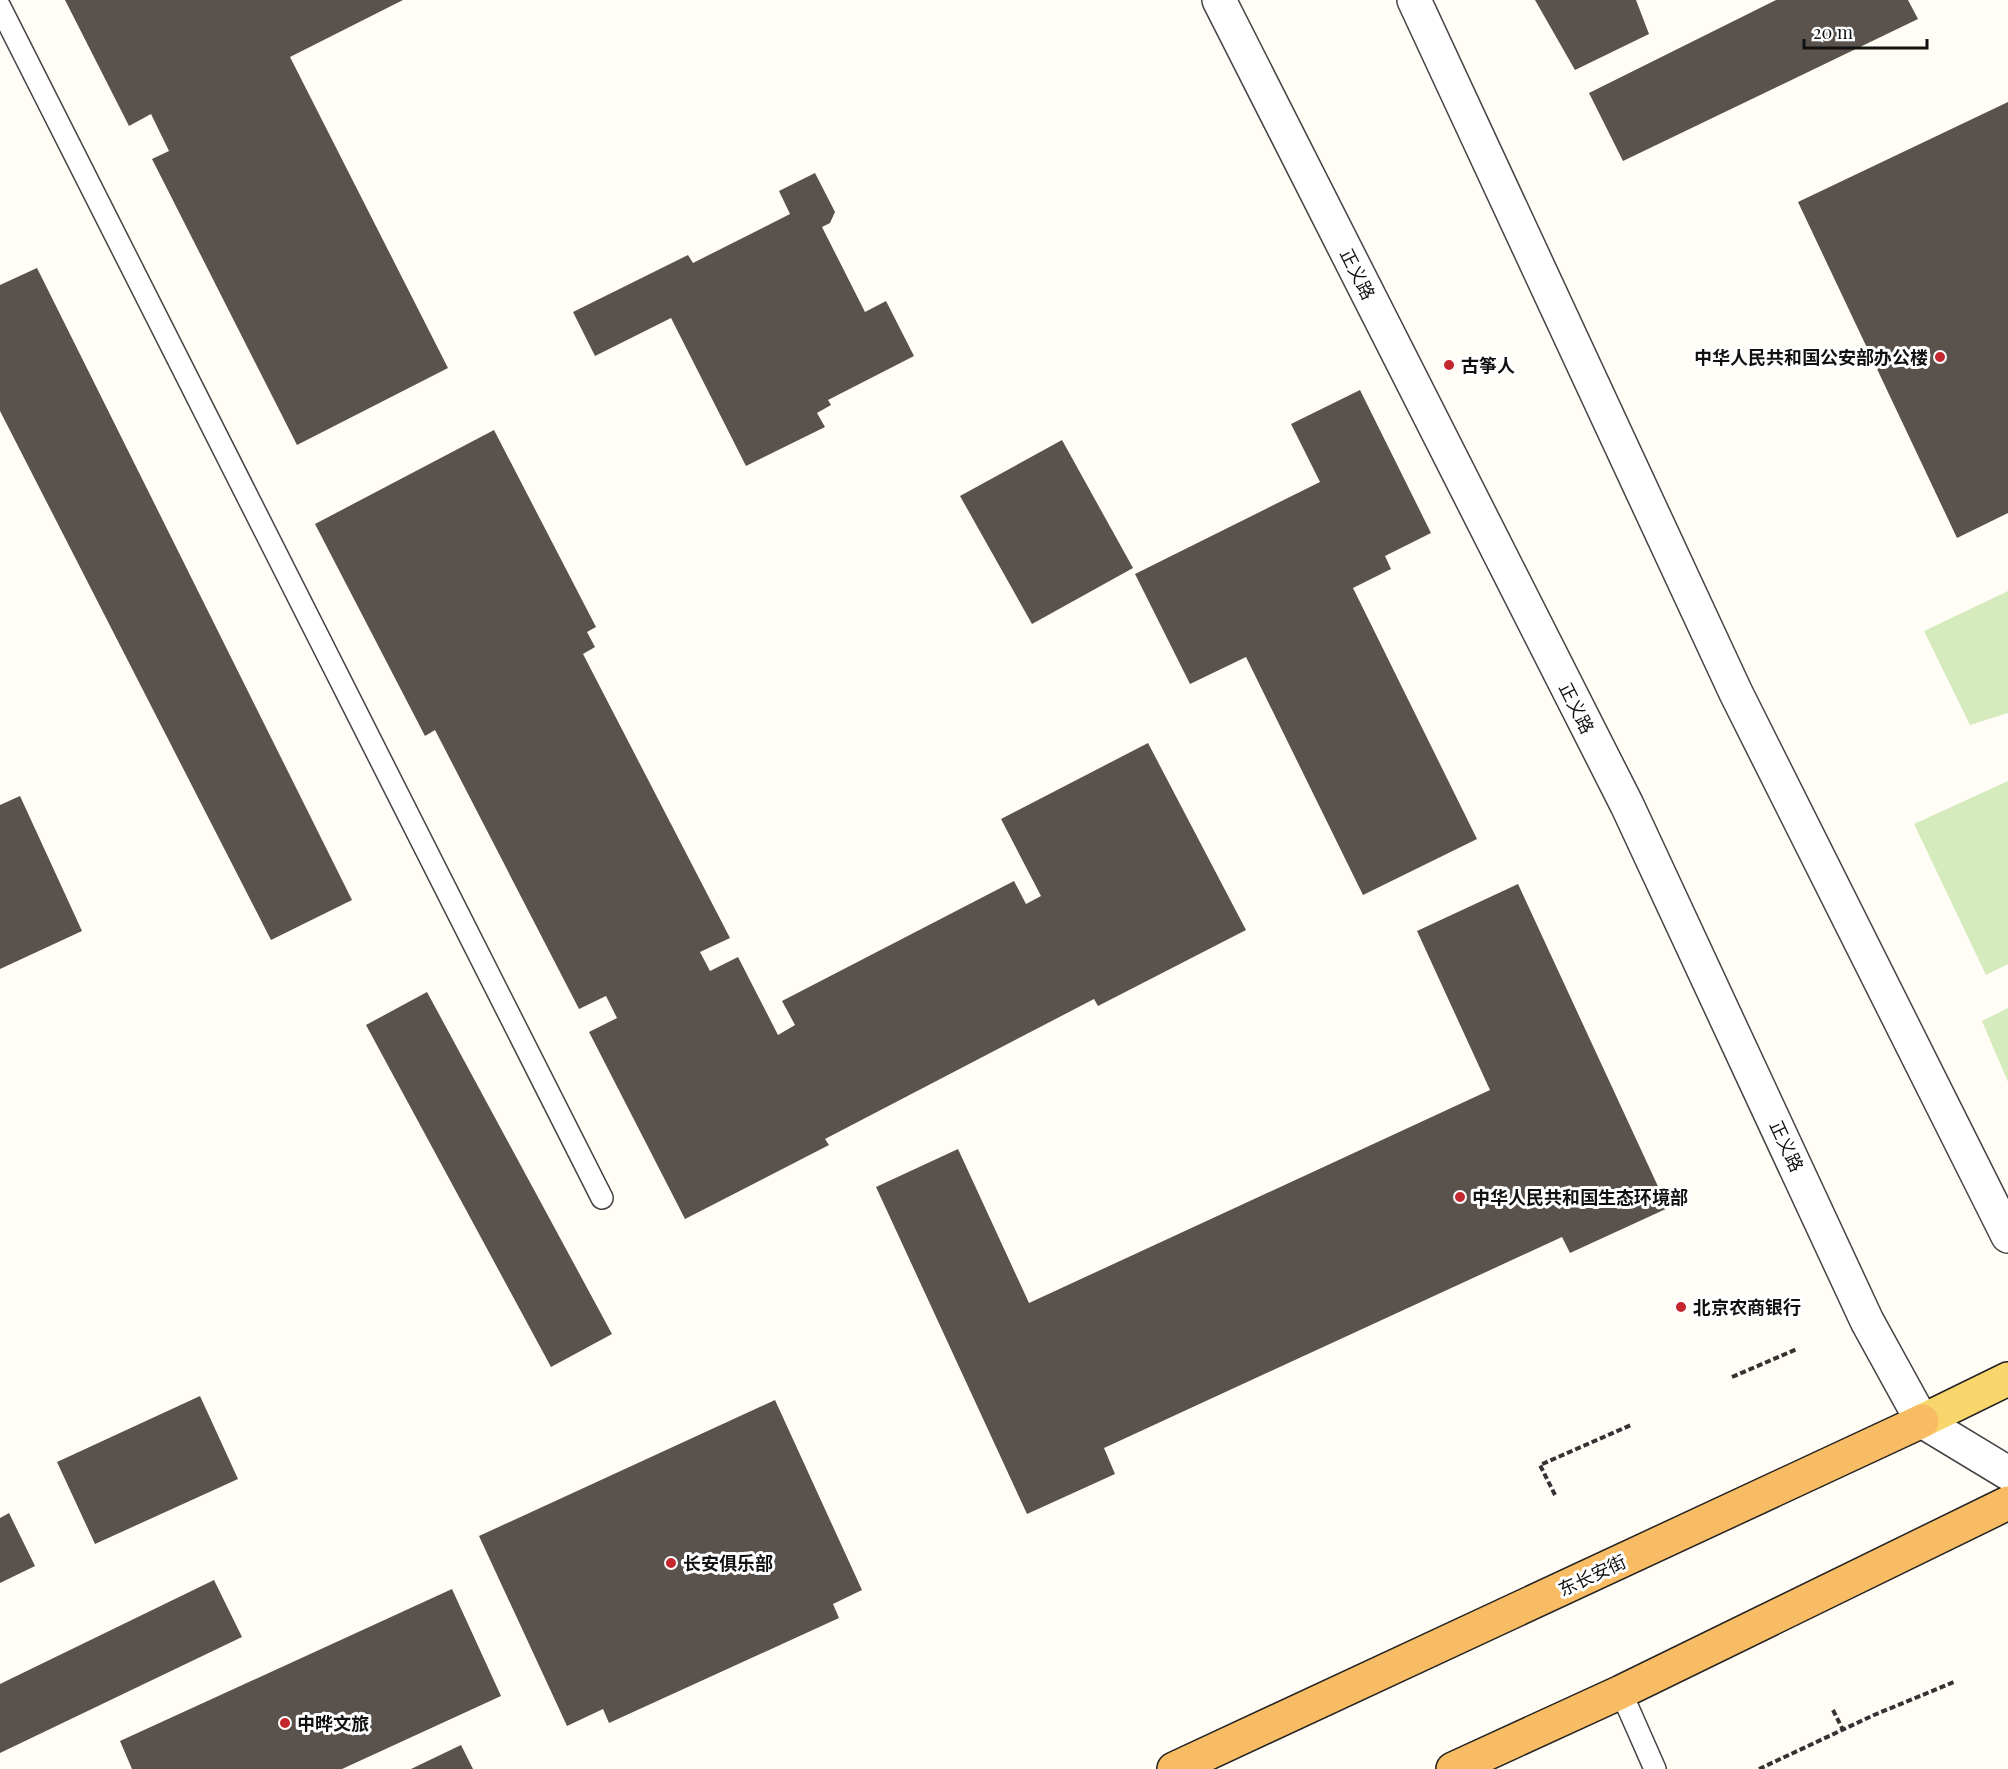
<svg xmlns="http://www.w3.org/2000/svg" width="2008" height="1769" font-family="'Playfair Display','Noto Sans SC',serif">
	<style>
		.green { fill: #d5ebbd }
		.building { fill: #5a524d }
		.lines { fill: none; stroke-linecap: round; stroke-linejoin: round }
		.service-casing { stroke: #444; stroke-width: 24 }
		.tertiary-casing { stroke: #444; stroke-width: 36 }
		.primary-casing { stroke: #222; stroke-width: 36 }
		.trunk-casing { stroke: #222; stroke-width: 36 }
		.path { stroke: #333; stroke-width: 4; stroke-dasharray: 6 3; stroke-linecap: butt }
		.service { stroke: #fff; stroke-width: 21 }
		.tertiary { stroke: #fff; stroke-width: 33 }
		.primary { stroke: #f9d66b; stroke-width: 33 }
		.trunk { stroke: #f7bc64; stroke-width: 33 }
		.poi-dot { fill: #c4262e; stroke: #fff; stroke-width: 2 }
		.labels { text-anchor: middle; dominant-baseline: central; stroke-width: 6; stroke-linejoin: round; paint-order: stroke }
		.street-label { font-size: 18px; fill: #111; stroke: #fff }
		.poi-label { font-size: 18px; font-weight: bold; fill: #111; stroke: #fff; text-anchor: start }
	</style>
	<rect width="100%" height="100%" fill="#fffdf5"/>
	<path class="green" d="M2008,591V713L1970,725L1924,631Z
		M2008,781V964L1986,975L1914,824Z
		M2008,1008V1082L1982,1021Z"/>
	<path class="building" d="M65,0H403L290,57L448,368L297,445L152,159L169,151L151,114L129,126Z
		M1535,0H1636L1649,34L1575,70Z
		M1776,0H1908L1918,19L1623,161L1589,93Z
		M2008,102V513L1957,538L1798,202Z
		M815,173L835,212L830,223L822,227L865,312L886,301L914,356L828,400L831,405L817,413L825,427L746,466L671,318L595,356L573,312L688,255L693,263L790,214L779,191Z
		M37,268L352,900L271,940L0,411V285Z
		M1360,390L1431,533L1385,556L1391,569L1353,588L1477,839L1363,895L1246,657L1190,684L1135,574L1320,482L1291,424Z
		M494,430L596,627L587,632L595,647L583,654L730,938L700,952L710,971L738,957L778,1035L795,1025L782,1001L1014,881L1026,904L1041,896L1001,819L1148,743L1246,930L1098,1006L1094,999L825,1139L829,1145L685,1219L589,1032L617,1018L606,996L579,1009L435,730L425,736L315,524Z
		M1062,440L1133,568L1032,624L960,496Z
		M20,796L82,931L0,969V805Z
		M1518,884L1668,1208L1570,1253L1562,1237L1104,1448L1115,1474L1027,1514L876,1187L958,1149L1029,1303L1490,1090L1417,931Z
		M427,992L612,1334L551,1367L366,1025Z
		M200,1396L238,1479L95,1544L57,1462Z
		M775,1400L862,1590L833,1604L839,1618L609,1723L603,1709L567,1726L479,1536Z
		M9,1513L35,1566L0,1583V1518Z
		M214,1580L242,1637L0,1753V1684Z
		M452,1589L501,1696L342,1769H132L120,1741Z
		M461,1745L473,1769H411Z"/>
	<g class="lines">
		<defs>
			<path id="service" d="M0,7L602,1198
				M1621,1692L1655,1769"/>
			<path id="tertiary" d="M1219,0L1627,805L1867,1321L1922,1421L2008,1473
				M1414,0L1736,693L2008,1236"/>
			<path id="primary" d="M1922,1421L2008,1379"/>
			<path id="trunk" d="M1174,1769L1922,1421
				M1453,1769L1621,1692L2008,1503"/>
		</defs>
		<use href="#service" class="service-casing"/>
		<use href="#tertiary" class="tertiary-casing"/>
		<use href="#primary" class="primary-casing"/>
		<use href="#trunk" class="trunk-casing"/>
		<path class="path" d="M1732,1377L1797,1349
			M1555,1495L1540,1465L1631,1425
			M1833,1710L1843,1730
			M1759,1769L1874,1715L1954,1682"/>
		<use href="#service" class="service"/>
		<use href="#tertiary" class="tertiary"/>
		<use href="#primary" class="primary"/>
		<use href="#trunk" class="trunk"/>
	</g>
	<g class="poi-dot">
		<circle cx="1940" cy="357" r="6"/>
		<circle cx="1449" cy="365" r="6"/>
		<circle cx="1460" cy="1197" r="6"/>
		<circle cx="1681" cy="1307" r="6"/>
		<circle cx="671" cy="1563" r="6"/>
		<circle cx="285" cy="1723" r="6"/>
	</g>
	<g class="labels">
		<g class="street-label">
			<text transform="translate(1358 274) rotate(63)">正义路</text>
			<text transform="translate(1577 708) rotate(63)">正义路</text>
			<text transform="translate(1787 1146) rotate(65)">正义路</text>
			<text transform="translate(1592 1575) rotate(-25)">东长安街</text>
		</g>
		<g class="poi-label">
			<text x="1928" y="357" text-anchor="end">中华人民共和国公安部办公楼</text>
			<text x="1461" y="365">古筝人</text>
			<text x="1472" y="1197">中华人民共和国生态环境部</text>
			<text x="1693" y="1307">北京农商银行</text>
			<text x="683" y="1563">长安俱乐部</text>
			<text x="297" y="1723">中晔文旅</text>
		</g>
	</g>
	<path d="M1804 39v9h123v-9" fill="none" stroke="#111111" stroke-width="3"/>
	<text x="1813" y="39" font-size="18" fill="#111111" stroke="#ffffff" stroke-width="4.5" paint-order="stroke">20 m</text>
</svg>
